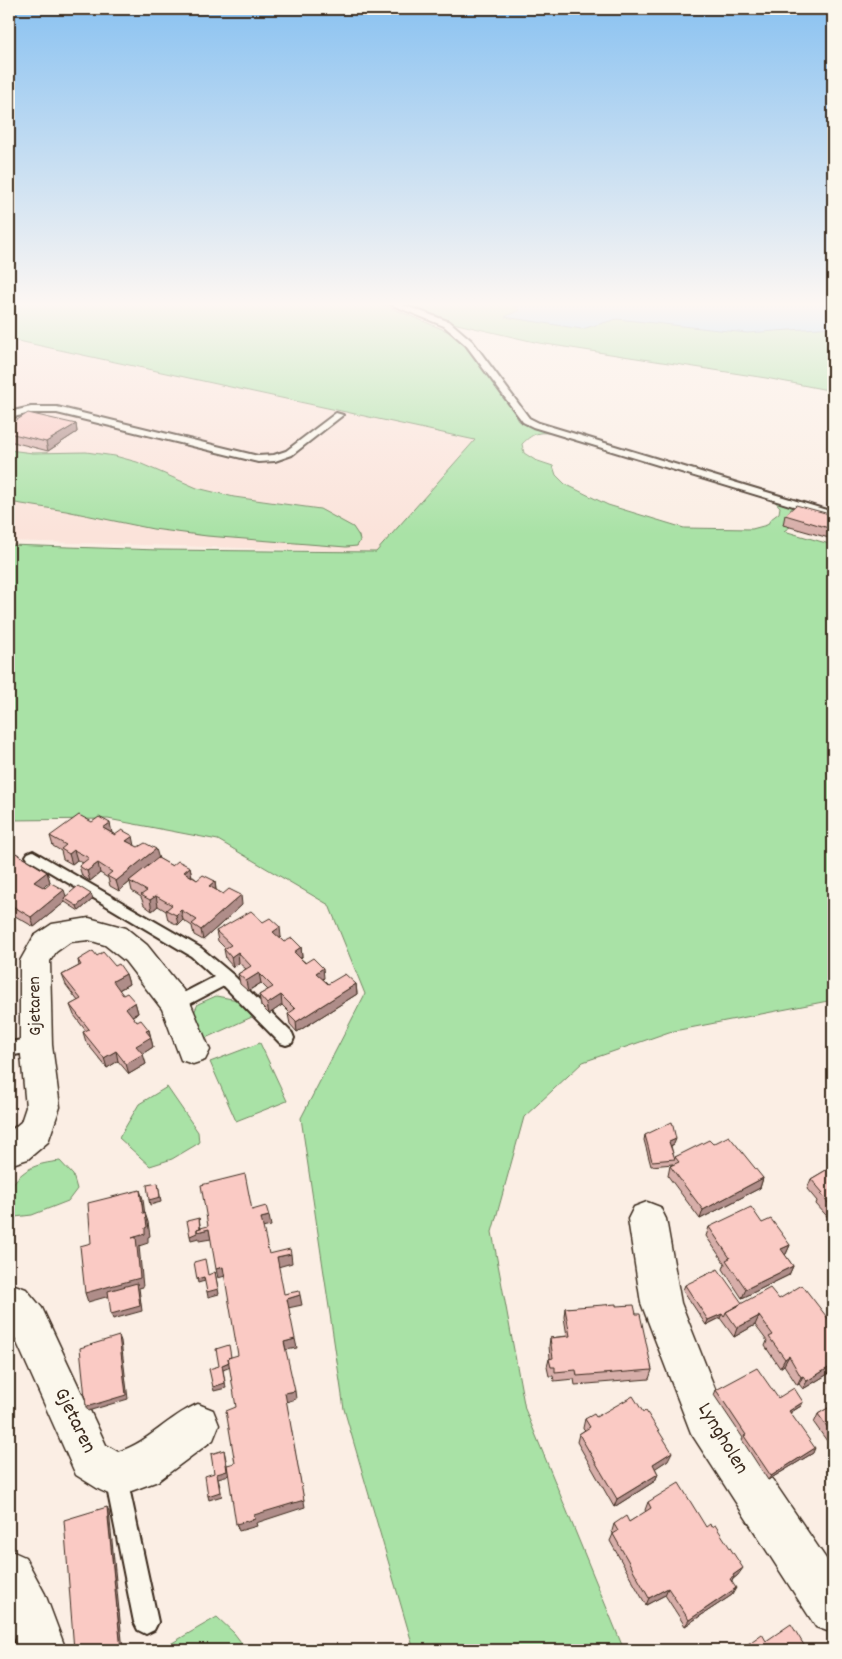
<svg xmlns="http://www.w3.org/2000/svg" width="842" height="1659" font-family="Dekko,sans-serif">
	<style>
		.built { fill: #fbe3da }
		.green { fill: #a9e2a6; stroke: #728662 }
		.water { fill: #9ed8fe; stroke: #7692a4 }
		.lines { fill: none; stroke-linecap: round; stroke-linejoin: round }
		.lane-casing { stroke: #3b2a1e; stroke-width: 4 }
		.street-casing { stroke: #3b2a1e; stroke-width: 3 }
		.lane { fill: #fbf7ec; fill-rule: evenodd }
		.street { fill: #fbf7ec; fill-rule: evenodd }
		.wall { fill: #d7aea9; stroke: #3b2a1e }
		.shaded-wall { fill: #af8d89; stroke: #3b2a1e }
		.building { fill: #facac4; stroke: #3b2a1e }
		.labels { text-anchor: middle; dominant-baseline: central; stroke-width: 4.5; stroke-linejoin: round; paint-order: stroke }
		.street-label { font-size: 18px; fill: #3b2a1e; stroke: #fbf7ec }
		.near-street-label { font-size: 21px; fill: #3b2a1e; stroke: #fbf7ec }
	</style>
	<rect width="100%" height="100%" fill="#fbeee4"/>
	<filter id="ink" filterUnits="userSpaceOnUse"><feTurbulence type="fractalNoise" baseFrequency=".02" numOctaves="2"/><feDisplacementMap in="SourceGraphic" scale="10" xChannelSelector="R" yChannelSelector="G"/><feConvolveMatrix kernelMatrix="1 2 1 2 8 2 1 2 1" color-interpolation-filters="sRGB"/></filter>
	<g filter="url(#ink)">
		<path class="built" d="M9,339L476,440L376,552L9,541Z"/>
		<path class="green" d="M9,302H377L459,336L502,392L519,421L557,434C540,432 535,431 522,444L524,453L535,460L553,466L556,475L565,484L608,505L684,528L752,529L767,525L771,519L779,513L780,507L771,497L802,508L784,524L790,527L784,531L833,545V1000L669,1032L583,1062L524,1117L492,1232L525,1409L624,1650H414L344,1409L301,1118L365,994L329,905L218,840L108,819L9,820V545L158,550L376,552L475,440L9,339Z
			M394,302H833V391L766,378L539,343L457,324Z
			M9,450L33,453L86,452L115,456L137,462L197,488L234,497L320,509L353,527L359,536L360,541L357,546L346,547L207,536L153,529L66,511L9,502Z
			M216,996L238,1000L252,1017L201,1040L191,1019L198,1004Z
			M260,1043L287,1101L236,1121L210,1062Z
			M167,1087L198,1132L199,1143L172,1159L150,1166L119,1138L139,1104Z
			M60,1161L73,1175L77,1189L68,1201L32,1215L15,1217C13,1214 10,1210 9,1206C4,1188 21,1171 36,1166C43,1163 52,1162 60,1161Z
			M217,1617L234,1633L247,1650H160Z"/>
		<path class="water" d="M512,302H833V327L747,333L617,319L582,329L505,317L519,310Z"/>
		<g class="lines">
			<defs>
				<path id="lane" d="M385,302H395L450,322L472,341L529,418L539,423L833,512V518L533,427L523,422L466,345L444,326Z
					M31,407H57L258,456L274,455L286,451L336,413L343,415L292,455L275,461L258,462L57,413H31L9,418V412Z
					M33,851L201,948L232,974L292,1033L294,1038L292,1043L286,1045L280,1043L224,986L182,1008L176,1010L170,1008L168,1004L170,1000L214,977L191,956L28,859L26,856L28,853Z
					M36,1038L42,1040L44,1045L42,1050L9,1056V1042Z
					M116,1467L124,1470L127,1478L158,1622L154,1630L146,1634L138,1630L134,1622L105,1478L108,1470Z"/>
				<path id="street" d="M89,918L126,928L147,945L187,995L210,1050L205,1060L193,1064L181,1060L162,1009L125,961L105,945L89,940L70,942L56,952L50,961L52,1045L60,1107L48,1142L28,1159L9,1165V1132L21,1122L26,1107L20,1045V961L34,936L52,924Z
					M647,1202L660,1207L666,1219L681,1303L721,1404L833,1569V1633L816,1627L691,1433L641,1303L628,1219L634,1207Z
					M9,1283L26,1289L42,1308L106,1445L118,1452C148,1443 169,1416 198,1404L213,1410L219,1425L213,1440L158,1481L115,1497L100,1490L76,1475L14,1336L9,1330Z
					M9,1550L25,1557L45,1594L66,1650H18L9,1623Z"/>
			</defs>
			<use href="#lane" class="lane-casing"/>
			<use href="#street" class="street-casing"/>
			<use href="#lane" class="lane"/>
			<use href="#street" class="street"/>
		</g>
		<path class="wall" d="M76,424L77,432L48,451L9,441V425Z
			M785,515H833V534L829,538L783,525Z
			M112,833L172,866L190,867L192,876L197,880L215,881L216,890L242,905L203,940L194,935L192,926L183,920L178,925L168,920L166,911L158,906L152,911L144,905L141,897L132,891L130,882L119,891L110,886L108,878L100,873L90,881L82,876L79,866L83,863L77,860L72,864L63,859L61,851L53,846L50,836Z
			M9,849L47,872L50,882L43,887L66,896L91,894L93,899L79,911L65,902L34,927L10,913L9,908Z
			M263,922L281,937L280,938L284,942L301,947L302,957L300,958L324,978L323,979L328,984H356L357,994L297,1032L290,1024L288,1014L290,1013L282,1005L269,1014L261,1006L259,995L268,990L261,983L248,991L240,984L238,974L246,969L239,963L233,967L226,959L224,949L225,948L218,941L216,931Z
			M97,956L126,974L129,984L119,990L123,995L135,1002L138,1013L132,1016L137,1022L149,1030L153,1047L142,1054L146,1064L129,1074L118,1061L107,1068L86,1042L83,1032L86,1031L74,1015L70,1005L78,1001L66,985L62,975L79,966L78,960Z
			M645,1135L674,1144L671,1146L674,1158L675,1157L713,1144L763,1178L760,1188L700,1219L668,1176L670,1166L673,1164L651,1166L644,1140Z
			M833,1166V1223L816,1204L817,1201L807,1189L811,1179Z
			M762,1223L790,1245L786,1254L785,1255L793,1266L789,1275L742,1298L723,1269L725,1264L706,1236L709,1227Z
			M685,1285L742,1304L779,1299L833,1325V1371L803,1389L799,1384L797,1385L784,1365L780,1368L765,1346L767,1341L755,1325L734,1337L720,1318L706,1325L683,1290Z
			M616,1306L636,1314L652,1370L649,1379L575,1385L574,1379L554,1381L553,1376H549L547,1367L549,1359L550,1358L549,1346L550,1338L567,1336L564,1317L565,1308Z
			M716,1390L778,1398L803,1402L801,1406L790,1413L813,1453L768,1480L742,1440L743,1438L714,1395Z
			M833,1405V1460L828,1453L832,1448L814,1423L818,1414Z
			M596,1417L668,1460L655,1468L658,1474L655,1481L614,1507L577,1442L579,1434L585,1430L583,1428L585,1419Z
			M648,1502L706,1527L738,1575L733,1579L732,1581V1595L685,1626L665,1595L646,1605L610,1541L613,1534L612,1531L614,1524L629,1522L646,1512L645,1510Z
			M766,1641L807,1650H743L748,1644Z"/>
		<path class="shaded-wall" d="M76,424L77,432L48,451L46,442Z
			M833,527V534L829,538L832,529Z
			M110,823L112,833L103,828Z
			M133,836L135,846L126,841Z
			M156,849L159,859L129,881L130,882L119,891L116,881Z
			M74,850L77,860L72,864L69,854Z
			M98,863L100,873L90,881L87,871Z
			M190,867L192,877L184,872Z
			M47,872L50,882L37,892L34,882Z
			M215,881L216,891L209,886Z
			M64,890L67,899L64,898L65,902L34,927L31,917Z
			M91,894L93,899L79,911L77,906Z
			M241,895L242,905L203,940L201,930Z
			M156,896L158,906L152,911L150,900Z
			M181,910L183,920L178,925L176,915Z
			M280,927L281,937L274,942L273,932Z
			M301,947L302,957L295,962L294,952Z
			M238,952L239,963L233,967L231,957Z
			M323,968L324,978L317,983L316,973Z
			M259,973L261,983L248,991L246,981Z
			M126,974L129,984L115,992L113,981Z
			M356,984L357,994L297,1032L296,1022Z
			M281,995L282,1005L269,1014L267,1004Z
			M135,1002L138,1013L128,1018L126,1008Z
			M149,1030L153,1047L139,1056L136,1046L146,1031Z
			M116,1051L118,1061L107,1068L104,1058Z
			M143,1054L146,1064L129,1074L126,1064Z
			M676,1139L674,1144L668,1147L669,1142Z
			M763,1178L760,1188L700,1219L703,1210Z
			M158,1183L161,1202L150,1205L149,1200Z
			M140,1190L143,1199L146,1223L143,1213Z
			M145,1213L148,1222L150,1236L148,1237V1243L139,1246L143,1287L139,1288L142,1311L113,1319L111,1314L138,1288L88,1302L85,1293L132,1238L145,1228Z
			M269,1216L271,1226L262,1228L261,1218Z
			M199,1218L201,1231L209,1229L211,1239L199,1241V1238L191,1240L190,1236L197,1232Z
			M790,1245L786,1254L777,1259L781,1249Z
			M291,1254L292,1263L278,1267L277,1257Z
			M793,1266L789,1275L742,1298L746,1289Z
			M223,1267L225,1276L218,1278L216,1269Z
			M215,1272L219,1294L208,1297L207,1292Z
			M204,1277L205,1281L198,1283L197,1279Z
			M300,1295L302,1305L288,1308L287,1299Z
			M722,1314L720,1318L706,1325L708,1320Z
			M759,1316L755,1325L734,1337L737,1328Z
			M119,1336L121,1341L128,1399L88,1411L86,1407Z
			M295,1339L297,1348L286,1350L284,1342Z
			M789,1356L784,1365L780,1368L785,1359Z
			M232,1361L233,1366L223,1370L226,1388L214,1391L213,1387L222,1365Z
			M833,1365V1371L803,1389L807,1381Z
			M803,1376L799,1384L797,1385L801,1377Z
			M295,1391L296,1399L286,1402L305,1507L256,1523L257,1526L239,1531L236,1524L285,1393Z
			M803,1402L801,1406L786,1415L789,1411Z
			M815,1448L813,1453L768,1480L771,1476Z
			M224,1450L229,1475L218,1478L222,1496L209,1500L208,1496Z
			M672,1452L668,1460L650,1472L653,1464Z
			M658,1474L655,1481L614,1507L617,1499Z
			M107,1507L109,1511L123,1650H121Z
			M743,1568L738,1575L733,1579L730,1584L726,1586L733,1575Z
			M668,1588L665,1595L646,1605L649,1598Z
			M736,1588L732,1595L685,1626L689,1620Z"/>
		<path class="building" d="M28,413L76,424L46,442L9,433V425Z
			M796,505L833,515V527L832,529L785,515Z
			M79,815L92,822L99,817L110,823L103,828L115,835L122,830L133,836L126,841L138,847L145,843L156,849L116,881L107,876L112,872L98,863L87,871L79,866L89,858L74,850L69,854L61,849L66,845L50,836Z
			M9,849L47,872L34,882L45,888L51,883L64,890L31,917L9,904V901L11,900L9,899V896L10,895L9,894Z
			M158,858L172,866L178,861L190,867L184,872L197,880L203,875L215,881L209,886L223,894L229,889L241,895L201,930L192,924L197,920L181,910L176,915L166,910L172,905L156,896L150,900L141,895L147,891L129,881Z
			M78,886L91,894L77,906L64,898Z
			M251,911L263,922L270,918L280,927L273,932L284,942L292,938L301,947L294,952L305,963L313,958L323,968L316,973L328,984L345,974L356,984L296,1022L288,1014L295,1009L281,995L267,1004L259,995L273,987L259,973L246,981L238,974L251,966L238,952L231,957L224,949L231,945L216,931Z
			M93,951L97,956L103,952L115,966L119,964L126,974L113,981L123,995L127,993L135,1002L126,1008L137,1022L141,1020L149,1030L146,1031L151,1037L136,1046L143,1054L126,1064L116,1051L104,1058L83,1032L89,1029L70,1005L81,999L62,975L81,965L78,960Z
			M672,1122L676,1139L669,1142L675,1159L652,1161L645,1135Z
			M729,1136L763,1178L703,1210L670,1166L679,1162L675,1157L709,1140L713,1144Z
			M833,1166V1209L821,1194L823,1193L811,1179Z
			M245,1174L252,1210L266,1206L269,1216L261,1218L269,1254L290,1249L291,1254L277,1257L284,1294L299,1291L300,1295L287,1299L295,1339L284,1342L295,1391L285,1393L304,1500L254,1515L255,1519L236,1524L227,1465L235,1463L226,1411L236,1407L228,1358L238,1355L223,1267L216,1269L209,1229L197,1232V1229L208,1226L201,1185Z
			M158,1183L160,1197L149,1200L147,1185Z
			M140,1190L143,1213H145L147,1227L145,1228V1234L132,1238L136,1237L140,1278L85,1293L80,1246L91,1243L88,1203Z
			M751,1207L762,1223L771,1219L790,1245L781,1249L793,1266L746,1289L726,1260L730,1258L709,1227Z
			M199,1218L200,1228L197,1229V1233L190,1236L187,1221Z
			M205,1259L208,1275L215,1272L218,1289L207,1292L204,1277L197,1279L194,1262Z
			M718,1269L742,1303L726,1312L724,1317L722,1314L708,1320L685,1285Z
			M137,1283L140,1306L111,1314L108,1291Z
			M802,1285L833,1325V1365L807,1381L803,1376L801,1377L789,1356L785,1359L769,1337L773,1335L759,1316L737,1328L726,1312L770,1288L779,1299Z
			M616,1304V1306L634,1305L636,1314H640L652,1370L577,1376L576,1370L555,1372V1367H551L549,1359L553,1358L550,1338L570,1336L565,1308Z
			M119,1336L126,1395L86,1407L80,1348Z
			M229,1345L231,1357L228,1358L229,1362L222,1365L225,1383L213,1387L209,1369L219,1366L216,1349Z
			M757,1368L778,1398L794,1388L803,1402L789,1411L815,1448L771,1476L744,1436L746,1435L716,1390Z
			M633,1396L643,1412L646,1411L672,1452L653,1464L658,1474L617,1499L579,1434L590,1427L585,1419L594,1414L596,1417Z
			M833,1405V1435L818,1414Z
			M224,1450L227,1471L217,1474L220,1492L208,1496L205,1476L214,1473L211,1454Z
			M679,1483L706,1527L710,1524L711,1527L715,1525L743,1568L733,1575L734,1577L730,1579L736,1588L689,1620L668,1588L649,1598L613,1534L618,1531L614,1524L626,1516L629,1522L651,1508L648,1502Z
			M107,1507L121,1650H74L64,1520Z
			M791,1624L807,1650H751L748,1644L762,1634L766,1641Z"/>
	</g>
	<linearGradient id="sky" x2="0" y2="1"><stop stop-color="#8ac2f1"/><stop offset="0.57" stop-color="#fdf7f3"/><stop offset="1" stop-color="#fdf7f3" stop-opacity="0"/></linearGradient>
	<rect width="842" height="534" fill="url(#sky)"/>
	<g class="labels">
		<g class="street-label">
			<text transform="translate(36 1006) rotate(-91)">Gjetaren</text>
		</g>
		<g class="near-street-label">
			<text transform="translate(74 1421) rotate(64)">Gjetaren</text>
			<text transform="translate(722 1439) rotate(59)">Lyngholen</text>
		</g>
	</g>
	<rect width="842" height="1659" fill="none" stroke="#fbf7ec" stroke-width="30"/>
	<rect x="15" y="15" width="812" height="1629" fill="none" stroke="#3b2a1e" stroke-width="2" filter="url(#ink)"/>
</svg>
